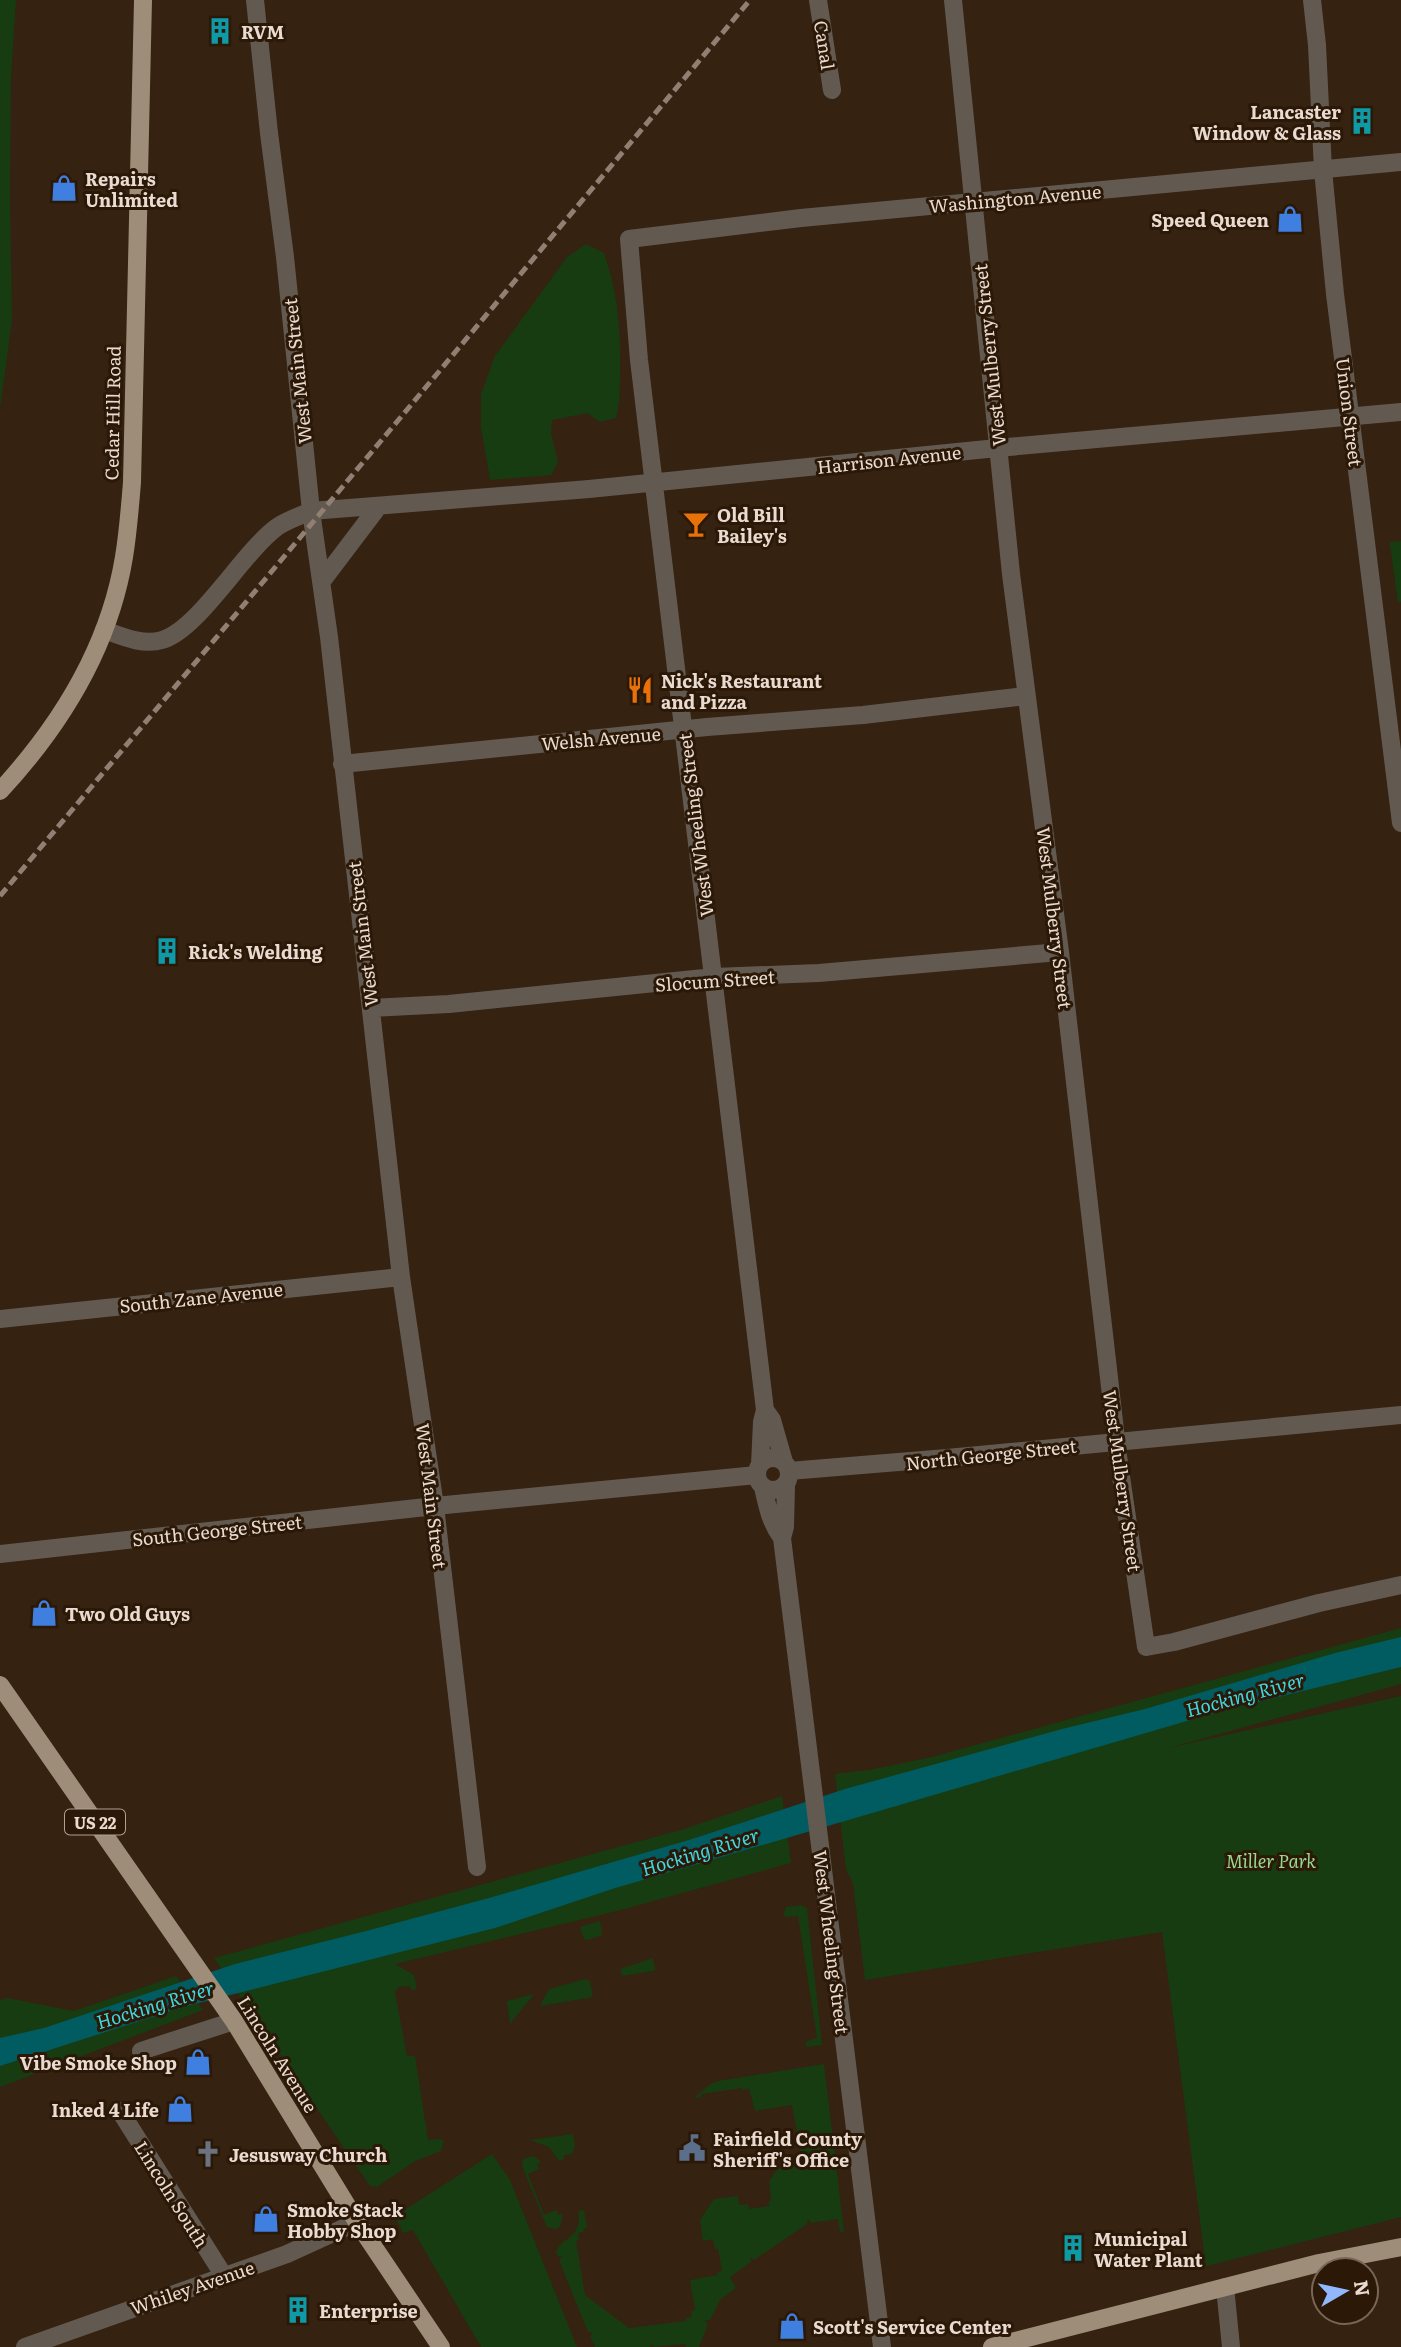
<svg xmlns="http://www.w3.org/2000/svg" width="1401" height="2347" font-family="Literata,serif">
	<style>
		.green { fill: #173c12 }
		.water { fill: #005c61 }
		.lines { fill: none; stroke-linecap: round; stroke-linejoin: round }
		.minor { stroke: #625a51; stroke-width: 18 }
		.major { stroke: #9e8e79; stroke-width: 18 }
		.rail { stroke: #907f72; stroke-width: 5; stroke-dasharray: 10 5; stroke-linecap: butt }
		.labels { text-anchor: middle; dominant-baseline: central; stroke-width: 6; stroke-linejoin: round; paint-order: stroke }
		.shield { fill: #2b1807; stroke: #b0a094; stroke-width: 2 }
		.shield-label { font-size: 16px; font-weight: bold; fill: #e9dbd1 }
		.poi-label { font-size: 18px; font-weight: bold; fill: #e9dbd1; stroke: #2b1807; text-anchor: start }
		.street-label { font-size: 18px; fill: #e9dbd1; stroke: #2b1807 }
		.park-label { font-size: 18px; font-style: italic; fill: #97d88d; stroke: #2b1807 }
		.water-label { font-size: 19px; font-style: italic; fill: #40d7e0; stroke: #2b1807 }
	</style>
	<rect width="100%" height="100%" fill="#352211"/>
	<path class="green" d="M0,0H16L11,77L10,197L12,321L0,408Z
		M586,244L604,253C618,293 621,332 620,374C620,389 620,403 616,418L600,422L587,413L552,420L551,433L558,462L551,475L490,480L481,427V394L495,356L567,257Z
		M1401,541V602L1398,603L1390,545V542Z
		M1401,1628V1684L1168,1748L1401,1696V2217L1206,2266L1162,1932L865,1980L853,1883L846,1869L835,1774L869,1770L932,1757Z
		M782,1796L791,1863L617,1911L395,1964L414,1975L417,1989L411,1990L410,1986L398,1987L395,1992L407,2056H415L428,2140L440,2139L444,2141L441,2151L415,2161L377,2187L370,2186L214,1958L684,1829Z
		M801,1905L807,1908L822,2045L807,2047L805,2042L817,2038L798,1916L786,1917L783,1915L786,1907Z
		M600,1921L602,1935L587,1940L584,1939L580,1927Z
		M653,1958L655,1969L653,1971L622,1976L620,1969Z
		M176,1976L203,2010L0,2087V2000L7,1998L74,2011Z
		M585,1979L590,1981L593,1997L540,2006L549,1989Z
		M534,1994L510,2024L507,2001Z
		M824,2064L844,2232H840L838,2219L811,2223L808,2218L807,2224L754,2260L750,2257L751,2262L730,2277L736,2288L720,2300L710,2320H705L708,2324L699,2347H686L685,2344L654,2347L652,2344L650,2347H595L590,2336L593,2333L588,2332L559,2260L563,2257L558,2256L556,2252C563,2235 583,2239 578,2211L584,2210L587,2228L583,2229L584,2232L578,2233L579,2240L576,2241L585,2295L629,2328L686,2321V2318L692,2317L691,2311L695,2310L690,2280L718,2275L717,2272L722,2271L718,2249H715L713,2239L703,2241L700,2220L714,2199L738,2196L739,2205L748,2204L749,2209L769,2206L768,2202L771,2201L769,2181L777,2169L800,2161L801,2155L792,2105L755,2111L749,2089L742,2090V2088L701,2094V2097L694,2098L709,2085L718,2081Z
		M573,2134L575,2145L572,2154L564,2155V2159L559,2161L549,2147L530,2140Z
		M492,2154L510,2180L577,2347H481L413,2230L403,2233L395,2216Z
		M534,2156L541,2162L537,2164L539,2169L528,2174L544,2215L556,2210L559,2215L563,2213L560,2227L556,2229L547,2227L522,2166L523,2159Z"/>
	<path class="water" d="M1401,1637V1667L1221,1711L612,1889L495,1928L183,2007L0,2066V2038L44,2028L235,1964L370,1930L489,1898L689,1840L845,1789L1062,1729L1145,1709L1335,1653Z"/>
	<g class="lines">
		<path class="minor" d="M255,0L269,133L285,257L311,511L329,637L401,1277L435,1506L477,1867
			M818,0L832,90
			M953,0L1011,574L1060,952L1118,1456L1146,1647L1174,1642L1319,1603L1401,1585
			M1312,0L1317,45L1323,170L1335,294L1401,823
			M322,581L378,507
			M104,630C121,636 143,646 162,640C199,629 242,553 277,527C287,520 300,516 311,511L589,489L997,448L1401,412
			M342,764L707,727L863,715L1026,696
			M371,1008L449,1004L714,977L819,973L1060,952
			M0,1319L401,1277
			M765,1410L772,1420L784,1462
			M757 1474a16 16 0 1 1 32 0a16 16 0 1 1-32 0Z
			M760,1465L762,1422L765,1410L639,360L629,239L801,218L1401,162
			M789,1471L947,1458L1401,1415
			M786,1485L785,1527L782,1538L882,2347
			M763,1487C767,1505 770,1522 782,1538
			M0,1554L435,1506L757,1475
			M141,2051L234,2021
			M120,2111L224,2276
			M1225,2287L1231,2347
			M25,2347L287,2254L357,2222"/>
		<path class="major" d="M0,791C61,725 109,648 124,557C128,533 130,507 132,482L143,0
			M0,1685L234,2021L357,2222L441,2347
			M992,2347L1319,2263L1401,2247"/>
		<path class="rail" d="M0,896L750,0"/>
	</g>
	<defs>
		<symbol id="building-bare" viewBox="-9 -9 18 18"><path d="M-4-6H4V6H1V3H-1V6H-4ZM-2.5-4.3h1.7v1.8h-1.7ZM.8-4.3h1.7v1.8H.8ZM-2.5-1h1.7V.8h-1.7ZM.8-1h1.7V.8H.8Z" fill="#0f9aa8" stroke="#2b1807" stroke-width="2.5" paint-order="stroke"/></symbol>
		<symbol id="shop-bare" viewBox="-9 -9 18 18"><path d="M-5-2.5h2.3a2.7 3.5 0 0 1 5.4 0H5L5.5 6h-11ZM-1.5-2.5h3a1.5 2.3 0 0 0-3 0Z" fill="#3f7fe0" stroke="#2b1807" stroke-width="2.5" paint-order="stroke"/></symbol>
		<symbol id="bar-bare" viewBox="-9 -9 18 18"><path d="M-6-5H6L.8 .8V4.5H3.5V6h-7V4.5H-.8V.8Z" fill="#e8710a" stroke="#2b1807" stroke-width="2.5" paint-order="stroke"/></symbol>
		<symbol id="restaurant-bare" viewBox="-9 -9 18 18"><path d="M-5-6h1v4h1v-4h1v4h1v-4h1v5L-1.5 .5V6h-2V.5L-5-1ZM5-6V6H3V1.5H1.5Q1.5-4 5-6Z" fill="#e8710a" stroke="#2b1807" stroke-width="2.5" paint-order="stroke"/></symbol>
		<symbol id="civic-bare" viewBox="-9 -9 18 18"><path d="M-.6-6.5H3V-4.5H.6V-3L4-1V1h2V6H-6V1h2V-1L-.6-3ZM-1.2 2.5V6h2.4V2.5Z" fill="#5c6f8a" stroke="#2b1807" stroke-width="2.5" paint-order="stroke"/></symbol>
		<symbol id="church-bare" viewBox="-9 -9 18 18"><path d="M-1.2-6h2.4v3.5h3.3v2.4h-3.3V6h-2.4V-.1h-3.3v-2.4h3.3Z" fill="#6b7280" stroke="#2b1807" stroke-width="2.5" paint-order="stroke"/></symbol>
	</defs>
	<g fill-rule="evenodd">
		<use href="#building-bare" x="201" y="12" width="38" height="38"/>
		<use href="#building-bare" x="1343" y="102" width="38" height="38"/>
		<use href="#shop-bare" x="45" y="169" width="38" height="38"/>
		<use href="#shop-bare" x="1271" y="200" width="38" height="38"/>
		<use href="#bar-bare" x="677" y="505" width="38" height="38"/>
		<use href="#restaurant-bare" x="621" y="671" width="38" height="38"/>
		<use href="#building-bare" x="148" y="932" width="38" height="38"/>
		<use href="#shop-bare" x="25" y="1594" width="38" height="38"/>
		<use href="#shop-bare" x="179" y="2043" width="38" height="38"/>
		<use href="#shop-bare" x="161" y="2090" width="38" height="38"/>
		<use href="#civic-bare" x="673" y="2129" width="38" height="38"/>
		<use href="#church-bare" x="189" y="2135" width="38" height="38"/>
		<use href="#shop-bare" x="247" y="2200" width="38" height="38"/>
		<use href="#building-bare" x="1054" y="2229" width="38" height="38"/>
		<use href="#building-bare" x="279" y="2291" width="38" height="38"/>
		<use href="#shop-bare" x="773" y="2307" width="38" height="38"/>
	</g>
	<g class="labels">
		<rect class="shield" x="65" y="1809.5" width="60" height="25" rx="5"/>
		<g class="shield-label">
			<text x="95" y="1822">US 22</text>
		</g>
		<g class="poi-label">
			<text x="241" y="31">RVM</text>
			<text x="1341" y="111" text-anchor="end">Lancaster<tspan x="1341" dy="21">Window &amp; Glass</tspan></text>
			<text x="85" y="178">Repairs<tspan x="85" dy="21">Unlimited</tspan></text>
			<text x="1269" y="219" text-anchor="end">Speed Queen</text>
			<text x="717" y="514">Old Bill<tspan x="717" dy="21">Bailey's</tspan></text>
			<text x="661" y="680">Nick's Restaurant<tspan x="661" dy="21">and Pizza</tspan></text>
			<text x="188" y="951">Rick's Welding</text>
			<text x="65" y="1613">Two Old Guys</text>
			<text x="177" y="2062" text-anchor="end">Vibe Smoke Shop</text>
			<text x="159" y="2109" text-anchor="end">Inked 4 Life</text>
			<text x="713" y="2138">Fairfield County<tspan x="713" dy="21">Sheriff's Office</tspan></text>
			<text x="229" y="2154">Jesusway Church</text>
			<text x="287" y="2209">Smoke Stack<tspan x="287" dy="21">Hobby Shop</tspan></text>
			<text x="1094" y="2238">Municipal<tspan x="1094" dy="21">Water Plant</tspan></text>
			<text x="319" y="2310">Enterprise</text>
			<text x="813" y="2326">Scott's Service Center</text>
		</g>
		<g class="street-label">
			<text transform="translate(825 45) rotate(81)">Canal</text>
			<text transform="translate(1015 198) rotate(-5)">Washington Avenue</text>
			<text transform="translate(989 355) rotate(-96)">West Mulberry Street</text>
			<text transform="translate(297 371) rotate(-96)">West Main Street</text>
			<text transform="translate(1350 412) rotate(83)">Union Street</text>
			<text transform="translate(112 413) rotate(-89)">Cedar Hill Road</text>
			<text transform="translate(889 459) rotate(-6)">Harrison Avenue</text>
			<text transform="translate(601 738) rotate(-5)">Welsh Avenue</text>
			<text transform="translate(695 825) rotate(-97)">West Wheeling Street</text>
			<text transform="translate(1055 918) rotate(83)">West Mulberry Street</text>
			<text transform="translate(362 934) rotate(-97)">West Main Street</text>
			<text transform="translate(715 980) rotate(-4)">Slocum Street</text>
			<text transform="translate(201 1297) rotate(-6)">South Zane Avenue</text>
			<text transform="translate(991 1454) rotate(-6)">North George Street</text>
			<text transform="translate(1123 1481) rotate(82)">West Mulberry Street</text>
			<text transform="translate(432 1496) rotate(83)">West Main Street</text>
			<text transform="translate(217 1530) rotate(-6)">South George Street</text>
			<text transform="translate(832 1942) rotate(83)">West Wheeling Street</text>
			<text transform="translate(278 2054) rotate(58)">Lincoln Avenue</text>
			<text transform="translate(172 2194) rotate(58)">Lincoln South</text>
			<text transform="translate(192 2287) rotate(-19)">Whiley Avenue</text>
		</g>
		<g class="park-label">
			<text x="1271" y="1860">Miller Park</text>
		</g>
		<g class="water-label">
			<text transform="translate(1245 1694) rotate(-15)">Hocking River</text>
			<text transform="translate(700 1851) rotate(-17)">Hocking River</text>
			<text transform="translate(155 2004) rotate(-17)">Hocking River</text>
		</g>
	</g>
	<g transform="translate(1345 2291) rotate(81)"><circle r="33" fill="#2b1807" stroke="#776658" stroke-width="2"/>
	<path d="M0-5L12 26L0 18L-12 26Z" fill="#91b8fd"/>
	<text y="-10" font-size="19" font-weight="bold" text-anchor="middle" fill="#e9dbd1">N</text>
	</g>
</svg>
